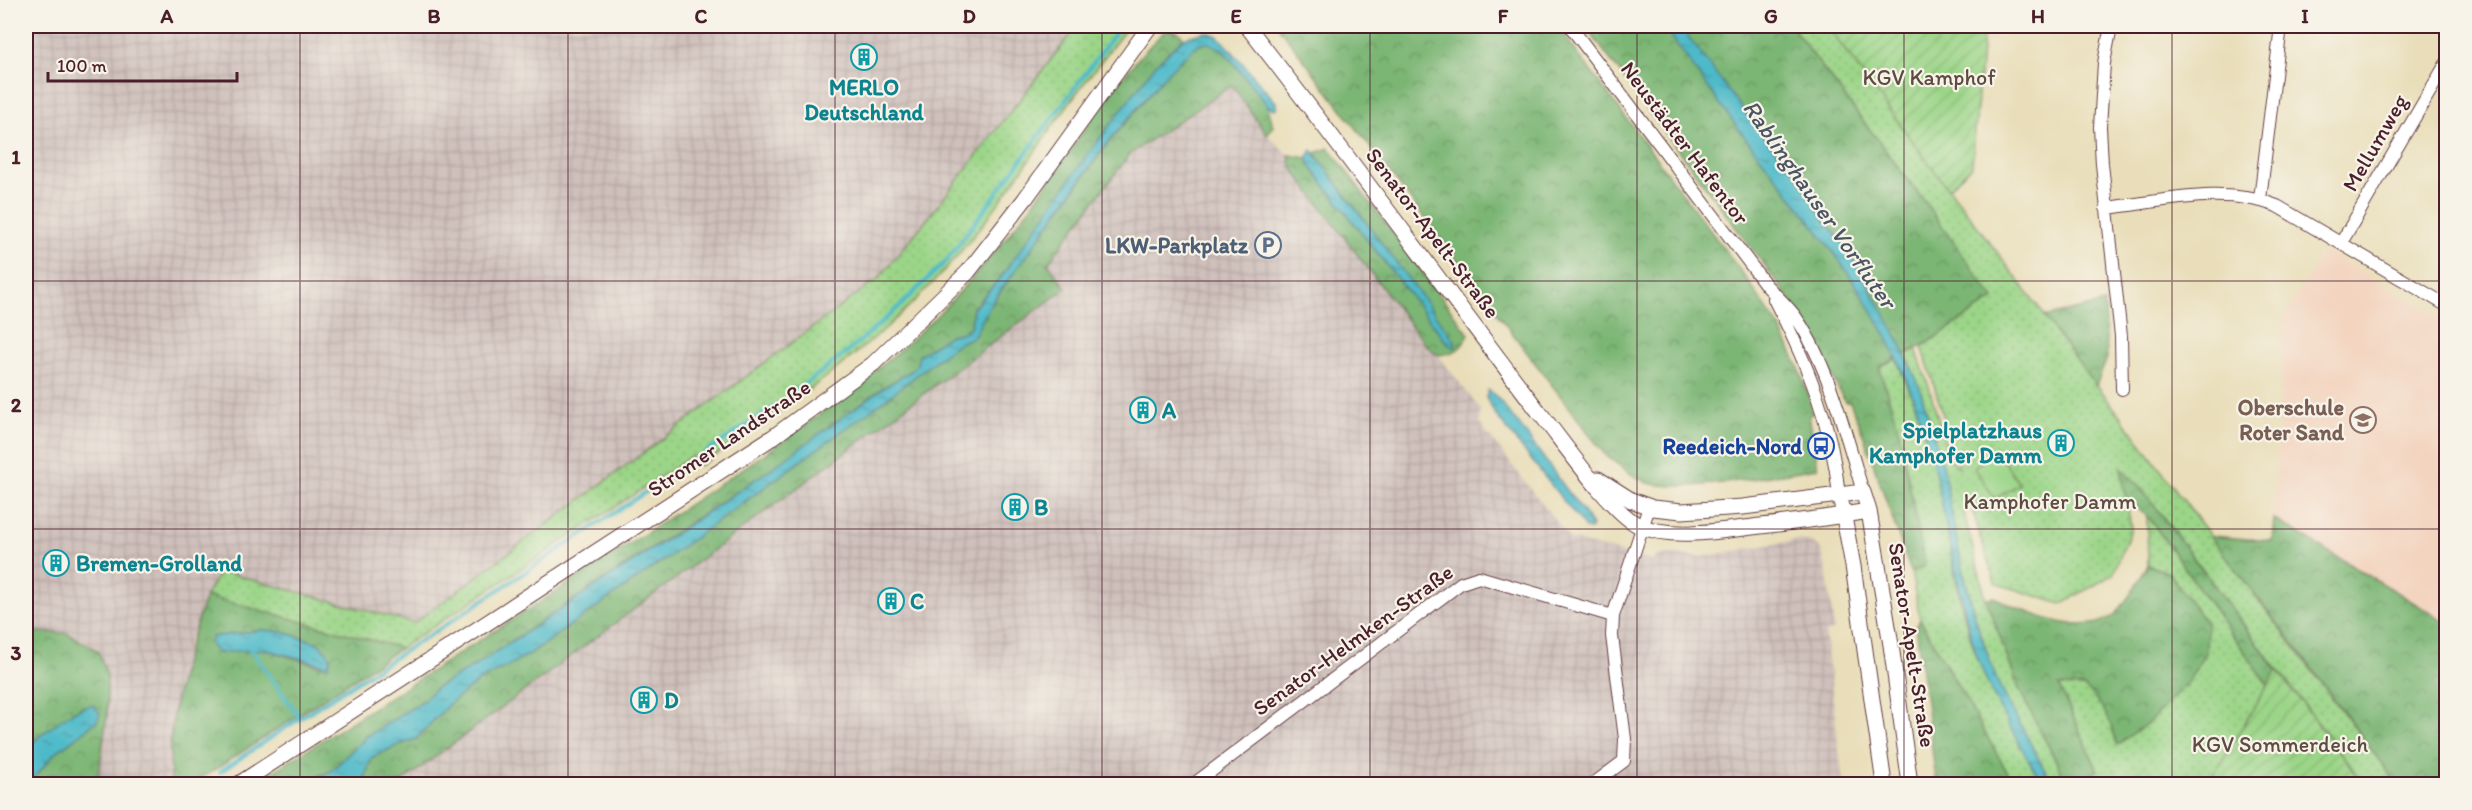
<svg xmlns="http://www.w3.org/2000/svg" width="2472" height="810" font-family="Itim,sans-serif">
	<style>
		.built { fill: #f3d4bf }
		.industrial { fill: url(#industrial-grid) }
		.grass { fill: url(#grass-dots); stroke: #727a5a; stroke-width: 1.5 }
		.forest { fill: url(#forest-crowns); stroke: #636a50; stroke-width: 1.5; fill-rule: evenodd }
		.garden { fill: url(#garden-furrows); stroke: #727a5a; stroke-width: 1.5 }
		.pitch { fill: #9bd588; stroke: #727a5a; stroke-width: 1.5 }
		.water { fill: url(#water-ripples); stroke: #4c6c7a; stroke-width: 1.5 }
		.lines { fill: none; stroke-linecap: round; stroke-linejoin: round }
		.stream { stroke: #4ebac9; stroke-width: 4 }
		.minor-casing { stroke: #623c40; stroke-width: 14 }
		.tertiary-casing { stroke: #623c40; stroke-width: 17 }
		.minor { stroke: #fff; stroke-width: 12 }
		.tertiary { stroke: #fff; stroke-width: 15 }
		.grid { fill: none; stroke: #4a1f2b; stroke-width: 1.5; stroke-opacity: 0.55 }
		.labels { text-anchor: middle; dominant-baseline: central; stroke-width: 4.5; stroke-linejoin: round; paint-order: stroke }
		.park-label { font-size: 22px; fill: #5e4c42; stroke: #f7f3e8 }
		.culture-label { font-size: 22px; font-weight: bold; fill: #0d838f; stroke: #f7f3e8; text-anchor: start }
		.street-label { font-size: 22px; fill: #4a1f2b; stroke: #f7f3e8 }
		.service-label { font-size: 22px; font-weight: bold; fill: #4e5e75; stroke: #f7f3e8; text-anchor: end }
		.education-label { font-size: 22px; font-weight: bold; fill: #785e54; stroke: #f7f3e8; text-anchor: end }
		.transit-label { font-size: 22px; font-weight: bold; fill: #164399; stroke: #f7f3e8; text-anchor: end }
		.water-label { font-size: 24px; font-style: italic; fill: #4b5562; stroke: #f7f3e8 }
		.neatline { fill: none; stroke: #4a1f2b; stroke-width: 2 }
		.grid-label { font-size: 20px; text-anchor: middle; font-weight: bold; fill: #4a1f2b }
	</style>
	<defs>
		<pattern id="industrial-grid" width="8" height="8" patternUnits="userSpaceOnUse" patternTransform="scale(1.5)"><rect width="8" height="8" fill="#cfc0bb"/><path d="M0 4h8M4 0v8" fill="none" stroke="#b3a5a1"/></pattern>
		<pattern id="grass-dots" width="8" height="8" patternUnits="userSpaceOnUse" patternTransform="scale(1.5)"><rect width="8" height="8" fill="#9bd588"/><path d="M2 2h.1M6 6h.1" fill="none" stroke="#87b676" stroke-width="1.8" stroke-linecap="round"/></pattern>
		<pattern id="forest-crowns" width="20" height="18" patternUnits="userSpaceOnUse" patternTransform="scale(1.5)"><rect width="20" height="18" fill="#7cb674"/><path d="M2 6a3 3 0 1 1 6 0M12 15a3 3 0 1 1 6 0" fill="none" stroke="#68935f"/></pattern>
		<pattern id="garden-furrows" width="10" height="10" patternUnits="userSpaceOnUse" patternTransform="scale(1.5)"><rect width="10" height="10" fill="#9bd588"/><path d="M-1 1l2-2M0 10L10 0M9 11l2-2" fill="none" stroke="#87b676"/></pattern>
		<pattern id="water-ripples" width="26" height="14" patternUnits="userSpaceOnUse" patternTransform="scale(1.5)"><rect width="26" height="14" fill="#4ebac9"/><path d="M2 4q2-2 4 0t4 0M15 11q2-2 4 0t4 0" fill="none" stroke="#4397a3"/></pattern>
	</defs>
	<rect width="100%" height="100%" fill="#f7f3e8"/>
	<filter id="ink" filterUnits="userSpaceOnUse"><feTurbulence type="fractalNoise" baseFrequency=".0167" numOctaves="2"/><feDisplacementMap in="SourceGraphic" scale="12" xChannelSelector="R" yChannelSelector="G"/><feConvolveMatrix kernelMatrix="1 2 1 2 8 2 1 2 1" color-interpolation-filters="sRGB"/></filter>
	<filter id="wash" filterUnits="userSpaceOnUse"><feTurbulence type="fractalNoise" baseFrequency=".008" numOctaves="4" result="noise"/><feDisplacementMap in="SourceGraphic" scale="24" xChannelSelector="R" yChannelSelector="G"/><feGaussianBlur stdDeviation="1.35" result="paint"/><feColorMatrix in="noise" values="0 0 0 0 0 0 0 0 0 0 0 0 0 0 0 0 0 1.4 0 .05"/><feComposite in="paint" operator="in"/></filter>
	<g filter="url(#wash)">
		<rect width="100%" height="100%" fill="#e9deb9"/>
		<path class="built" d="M2324,250L2446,322V622L2274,519L2284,316Z"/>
		<path class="industrial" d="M26,26H1077L928,218L879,278L414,623L220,571L206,596L188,644L179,686L171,734V784H97L107,716V675L98,651L46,632H26Z
			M1232,85L1267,135L1289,155L1292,168L1425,344L1438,355L1480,409L1479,423L1570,539L1652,561L1657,556L1666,554L1699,557L1799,540L1812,542L1821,549L1826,569L1834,630L1825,633L1843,784H399L1066,288L1048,263L1130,154Z"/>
		<path class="grass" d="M1077,26H1128C1110,50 1091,74 1073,98C1034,151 1000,206 957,256C883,342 793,403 700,466L692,456L401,648L206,596L220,571L414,623L879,278L928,218Z
			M1791,26H1827L2397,784H2364L2144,492L2122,469L2131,529L2113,575L2061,604L1995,583L1969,499L1964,514L1986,599L2019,689L2068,784H2052L1997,681L1975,618L1919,385L1905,354L1916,349L1929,387L1950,460L1959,467L1922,346L1993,299L1927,205Z
			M1896,359C1912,393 1925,430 1934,467C1948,526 1954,588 1973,646C1990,695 2017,740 2043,784H2014L1920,619L1911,572L1925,566L1899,431L1879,367Z
			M2147,515L2268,685L2208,784H2073L2098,771L2059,686C2066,686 2077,685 2083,687C2103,694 2113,726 2117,744L2169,573L2148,565Z"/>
		<path class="forest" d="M1278,26H1557L1745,277L1780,328L1799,368L1814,413L1809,415L1818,468C1771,475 1694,493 1648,483C1637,480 1617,463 1606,456Z
			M1585,26H1791L1927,205L1994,299L1922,346L1879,367L1899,431L1925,566L1911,572L1864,437L1850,402H1845L1800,313Z
			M1167,29L1178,32L1184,38L1166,54L1001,277L973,308L971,326L962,333L950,335L913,370L883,388L772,468L476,665L436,688L423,701L366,737L331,771L304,784H254C390,696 529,611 664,521C756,460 849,400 929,323C965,289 998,249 1028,210C1074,150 1111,80 1167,29Z
			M1207,42L1223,50L1268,106L1273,126L1267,135L1232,85L1130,154L1048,263L1066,288L399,784H363L371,758L398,745L416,739L449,704L479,681L528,655L678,550L882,402L957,344L973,337L992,303L1105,147L1168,72L1198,44Z
			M1329,148L1469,334C1461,350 1456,353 1438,355L1425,344L1292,168L1289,155L1307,158L1310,166L1449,345L1455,347L1315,153Z
			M2105,303L2107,358L2096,386L2044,317Z
			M2121,468L2144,492L2277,670L2268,685L2147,515L2126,500Z
			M2274,519L2446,622V740L2441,749L2446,752V784H2397L2298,650L2210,536L2272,541Z
			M2148,565L2169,573L2207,624L2206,653L2187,683L2149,722L2117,745C2111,720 2103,704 2084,687L2059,686L2098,771L2073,784H2068L2019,689L1986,599L1993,597C2024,611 2081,639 2113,616C2124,608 2140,578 2148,565Z
			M206,596L401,648L193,784H171C171,767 169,750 171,733C176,685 190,641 206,596ZM262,630L283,632L318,643L320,666L264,649L217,653L212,637Z
			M1920,619L2014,784H1939L1936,780L1916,626Z
			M26,632L67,633L98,651L107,675V716L97,784H29L54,754L97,721L83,706L36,739L26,749Z"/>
		<path class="garden" d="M1827,26H1984L1972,166L1948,189Z
			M2277,670L2364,784H2208Z"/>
		<path class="pitch" d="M1998,451L2019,484L1995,499L1974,467Z"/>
		<path class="water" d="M1664,26H1680L1762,135L1794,170L1824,219L1850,253L1896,334L1919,385L1943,466L1960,558L1975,618L1997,681L2052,784H2043C2017,740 1987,693 1973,643C1949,560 1942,473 1911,392C1874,293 1804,214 1741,132C1714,97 1689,61 1664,26Z
			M1205,32L1216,35L1225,43L1276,102L1277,108L1274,109L1268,106L1223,50L1207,42L1198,44L1168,72L1105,146L992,303L973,337L957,344L882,402L678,550L528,655L479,681L449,704L416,739L398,745L371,758L363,784H304L331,771L366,737L423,701L436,688L476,665L669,538L772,468L883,388L913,370L917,365L919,355L950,335L962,333L971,326L973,309L1001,277L1088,154L1156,64L1184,38Z
			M1312,150L1455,341V347L1449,345L1310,166L1307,158Z
			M1488,390C1500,396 1507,414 1518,423L1586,516L1592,526L1590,530L1585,528L1496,415L1486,398Z
			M262,630L283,632L318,643L331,657L328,666L264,649L217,653L210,644L212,637Z
			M93,705L100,713L97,721L54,754L29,784H26V749C40,735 73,707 93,705Z"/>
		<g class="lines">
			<path class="stream" d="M249,647L300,718L447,624L780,403L845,354L900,306L947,260L1114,35L1117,26
				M220,772L300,718
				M201,784L207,781"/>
		</g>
	</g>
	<g filter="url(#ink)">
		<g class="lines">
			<defs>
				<path id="minor" d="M1570,26L1766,285C1776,296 1789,307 1797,319C1828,364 1847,438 1863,492
					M2111,26L2104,63L2100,127L2102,164L2121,336L2122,389
					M2260,199L2281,26
					M2106,208C2162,202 2223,185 2277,206L2446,305
					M2341,243L2446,64
					M1774,299C1807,363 1832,423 1839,495
					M1194,784L1461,583L1479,577L1613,616
					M1593,784L1624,761L1625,739L1612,636L1613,616L1649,507"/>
				<path id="tertiary" d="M1247,26C1347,153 1441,284 1539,412C1561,439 1612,514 1640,526C1673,540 1726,530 1761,526C1797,522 1833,517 1869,511
					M1598,479L1631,500L1653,508L1682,511L1743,507L1863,492L1869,511L1891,645L1910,784
					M1842,506L1853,566L1884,784
					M239,784L773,437L873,364L968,272L1025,199L1150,26"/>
			</defs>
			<use href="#minor" class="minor-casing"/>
			<use href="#tertiary" class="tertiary-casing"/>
			<use href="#minor" class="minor"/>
			<use href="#tertiary" class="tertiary"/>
		</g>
	</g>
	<path class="grid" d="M300,26V784M568,26V784M835,26V784M1102,26V784M1370,26V784M1637,26V784M1904,26V784M2172,26V784M26,281H2446M26,529H2446"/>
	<defs>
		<symbol id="building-ring" viewBox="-11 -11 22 22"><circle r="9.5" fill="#f7f3e8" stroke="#0f9aa8" stroke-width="1.5"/><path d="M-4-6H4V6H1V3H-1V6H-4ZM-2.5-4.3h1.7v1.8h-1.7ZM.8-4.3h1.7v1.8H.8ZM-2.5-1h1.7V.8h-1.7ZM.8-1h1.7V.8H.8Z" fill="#0f9aa8"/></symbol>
		<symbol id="parking-ring" viewBox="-11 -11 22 22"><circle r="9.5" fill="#f7f3e8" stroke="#5c6f8a" stroke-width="1.5"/><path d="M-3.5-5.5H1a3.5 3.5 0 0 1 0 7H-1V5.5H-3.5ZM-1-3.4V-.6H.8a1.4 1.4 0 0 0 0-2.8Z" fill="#5c6f8a"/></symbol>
		<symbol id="school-ring" viewBox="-11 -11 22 22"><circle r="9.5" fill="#f7f3e8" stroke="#8d6e63" stroke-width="1.5"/><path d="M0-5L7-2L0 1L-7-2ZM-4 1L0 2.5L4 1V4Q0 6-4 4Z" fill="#8d6e63"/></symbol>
		<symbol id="bus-ring" viewBox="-11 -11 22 22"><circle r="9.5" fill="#f7f3e8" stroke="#1a4fb4" stroke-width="1.5"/><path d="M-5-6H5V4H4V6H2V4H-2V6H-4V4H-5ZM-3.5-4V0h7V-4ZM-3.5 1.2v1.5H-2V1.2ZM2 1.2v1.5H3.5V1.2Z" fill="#1a4fb4"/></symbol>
	</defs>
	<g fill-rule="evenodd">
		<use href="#building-ring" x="849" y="42" width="30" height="30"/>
		<use href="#parking-ring" x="1253" y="230" width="30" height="30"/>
		<use href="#building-ring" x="1128" y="395" width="30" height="30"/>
		<use href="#school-ring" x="2348" y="405" width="30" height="30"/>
		<use href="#building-ring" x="2046" y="428" width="30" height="30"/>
		<use href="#bus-ring" x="1806" y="431" width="30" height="30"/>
		<use href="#building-ring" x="1000" y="492" width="30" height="30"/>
		<use href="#building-ring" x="41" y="548" width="30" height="30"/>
		<use href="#building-ring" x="876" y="586" width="30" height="30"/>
		<use href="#building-ring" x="629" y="685" width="30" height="30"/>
	</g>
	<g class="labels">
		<g class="park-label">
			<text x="1929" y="77">KGV Kamphof</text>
			<text x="2050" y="501">Kamphofer Damm</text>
			<text x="2280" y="744">KGV Sommerdeich</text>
		</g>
		<g class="culture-label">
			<text x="864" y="87" text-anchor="middle">MERLO<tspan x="864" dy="25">Deutschland</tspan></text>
			<text x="1162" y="410">A</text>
			<text x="2042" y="430" text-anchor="end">Spielplatzhaus<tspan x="2042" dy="25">Kamphofer Damm</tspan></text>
			<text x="1034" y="507">B</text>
			<text x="76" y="563">Bremen-Grolland</text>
			<text x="910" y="601">C</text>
			<text x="664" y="700">D</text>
		</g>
		<g class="street-label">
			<text transform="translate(1685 143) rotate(53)">Neustädter Hafentor</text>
			<text transform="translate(2375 143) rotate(-60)">Mellumweg</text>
			<text transform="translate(1433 233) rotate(53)">Senator-Apelt-Straße</text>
			<text transform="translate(729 438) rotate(-34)">Stromer Landstraße</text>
			<text transform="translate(1353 640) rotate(-36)">Senator-Helmken-Straße</text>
			<text transform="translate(1912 645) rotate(81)">Senator-Apelt-Straße</text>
		</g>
		<g class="service-label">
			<text x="1248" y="245">LKW-Parkplatz</text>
		</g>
		<g class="education-label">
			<text x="2344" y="407">Oberschule<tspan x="2344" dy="25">Roter Sand</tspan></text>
		</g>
		<g class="transit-label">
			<text x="1802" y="446">Reedeich-Nord</text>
		</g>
		<g class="water-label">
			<text transform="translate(1820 204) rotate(55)">Rablinghauser Vorfluter</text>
		</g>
	</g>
	<rect width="2472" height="810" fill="none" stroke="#f7f3e8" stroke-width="66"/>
	<path d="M48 72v9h189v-9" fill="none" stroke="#4a1f2b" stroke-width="3"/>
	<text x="57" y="72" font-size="18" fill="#4a1f2b" stroke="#f7f3e8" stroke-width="4.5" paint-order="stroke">100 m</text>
	<rect x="33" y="33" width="2406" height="744" class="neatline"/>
	<g class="grid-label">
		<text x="167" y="23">A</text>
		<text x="434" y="23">B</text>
		<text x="701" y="23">C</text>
		<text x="969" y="23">D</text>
		<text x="1236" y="23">E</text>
		<text x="1503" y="23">F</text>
		<text x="1771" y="23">G</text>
		<text x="2038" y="23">H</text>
		<text x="2305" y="23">I</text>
		<text x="16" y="164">1</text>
		<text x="16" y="412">2</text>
		<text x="16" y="660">3</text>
	</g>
</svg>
